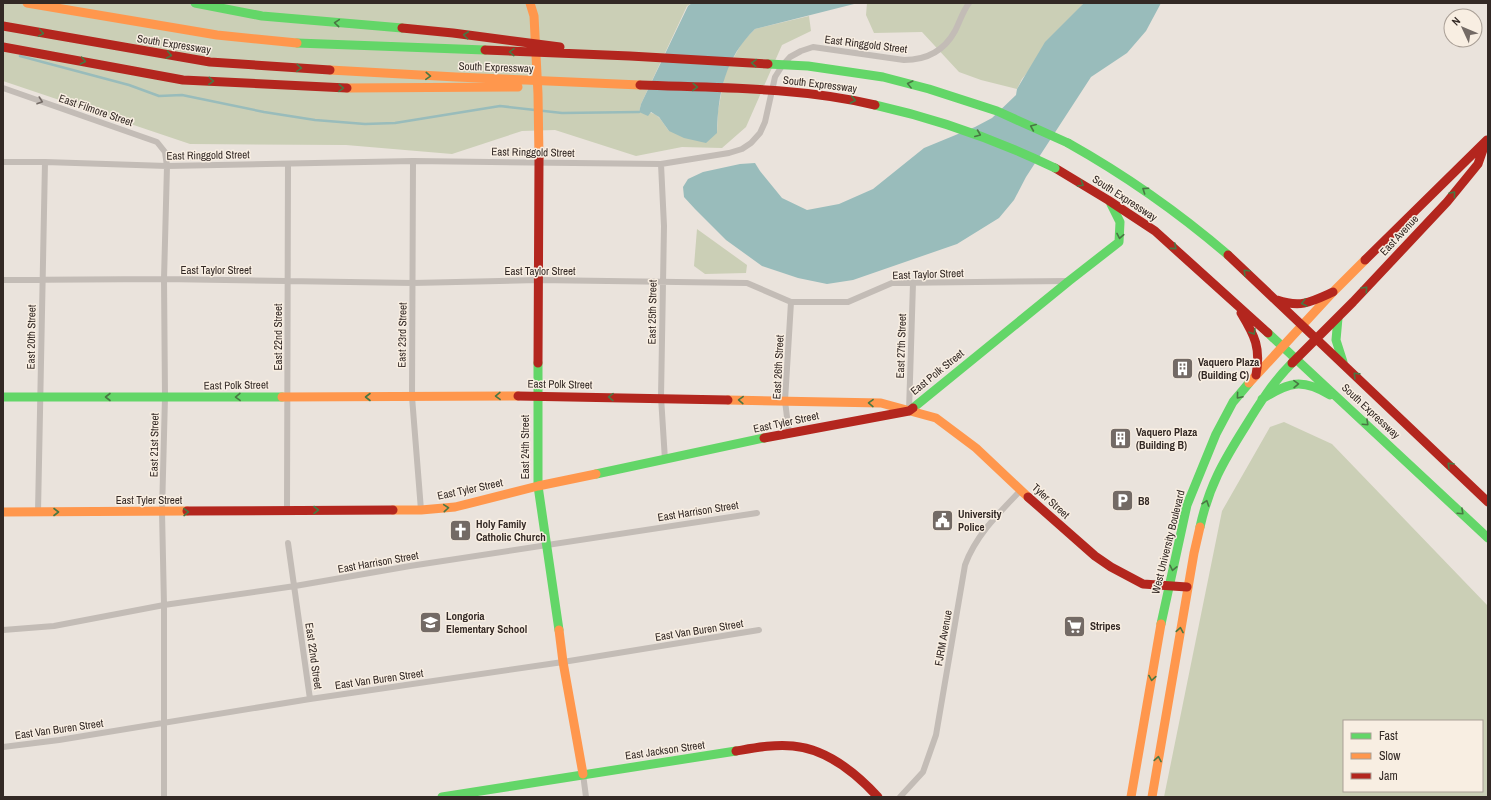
<svg xmlns="http://www.w3.org/2000/svg" width="1491" height="800" font-family="'Archivo Narrow',sans-serif">
	<style>
		.green { fill: #cbcfb6; fill-rule: evenodd }
		.water { fill: #99bcbb }
		.lines { fill: none; stroke-linecap: round; stroke-linejoin: round }
		.stream { stroke: #99bcbb; stroke-width: 2.5 }
		.street { stroke: #c3bcb6; stroke-width: 6 }
		.fast { stroke: #63d668; stroke-width: 9 }
		.slow { stroke: #ff974d; stroke-width: 9 }
		.jam { stroke: #b3261e; stroke-width: 9 }
		.fast-bridge { stroke: #63d668; stroke-width: 9 }
		.slow-bridge { stroke: #ff974d; stroke-width: 9 }
		.jam-bridge { stroke: #b3261e; stroke-width: 9 }
		.oneway { stroke: #497743 }
		.oneway2 { stroke: #746b66 }
		.labels { text-anchor: middle; dominant-baseline: central; stroke-width: 3; stroke-linejoin: round; paint-order: stroke }
		.street-label { font-size: 11px; fill: #332925; stroke: #f8eee2 }
		.poi-label { font-size: 11px; font-weight: bold; fill: #332925; stroke: #f8eee2; text-anchor: start }
	</style>
	<rect width="100%" height="100%" fill="#eae3dc"/>
	<path class="green" d="M3,3H692L687,6L641,104L639,112C658,111 659,117 669,131L717,133L718,111L725,73L743,41L755,29L809,16L811,31L782,45L746,127L722,148L682,147L636,156L555,130L522,131L452,154L346,145L190,144L3,81Z
		M867,3H1084L1022,79L1017,89L981,80L959,72L922,32L874,33L866,15Z
		M697,229L747,265L746,273L705,274L694,266Z
		M1284,422L1332,444L1488,606V797H1164L1222,511L1270,427ZM1344,721H1482V791H1344Z"/>
	<path class="water" d="M692,3H858L755,29C725,58 718,93 717,133L706,143L684,138L669,131L659,117L651,112L648,116L639,112L641,104L688,6Z
		M1084,3H1161L1146,31L1127,53L1091,77L1026,177L1014,200L999,218L957,244L853,280L827,284L798,278L762,266L726,240L695,209L684,197L683,187L688,179L703,172L740,164L755,163L760,171L782,198L807,210L839,204L873,189L924,148L975,127L992,118L1016,95L1017,89L1045,42Z"/>
	<g class="lines">
		<path class="stream" d="M20,56L129,85L159,96L182,95L264,112L315,120L365,124L395,123L500,106L562,113L639,112"/>
		<path class="street" d="M3,88L157,142L165,152L167,166L164,279L165,397L162,512L164,605V797
			M413,161L412,397L421,510
			M3,162H45L167,166L413,161L661,164L729,153L742,149L751,143L760,133L765,122L775,77L782,66L790,57L801,51L813,47L904,60C926,60 944,51 955,31C960,21 963,11 969,3
			M661,164L664,226L661,397L665,460
			M3,280L164,279L413,283L538,280L747,283L791,302H848L892,283L1069,281
			M909,411L913,283
			M789,433L785,401L791,302
			M287,510L288,164
			M38,512L45,162
			M288,543L310,699
			M3,630L54,626L164,605L295,586L410,566L757,513
			M3,747L59,740L310,699L563,662L759,630
			M583,774L586,797
			M900,797L923,772L936,735L965,565C976,535 999,513 1021,490"/>
		<path class="fast" d="M1068,143C1125,175 1178,212 1228,255
			M1069,281L1119,242L1120,222L1111,204
			M1338,318L1336,340L1343,362
			M1268,333L1488,538
			M538,363V486L559,630
			M3,397H282
			M1262,399C1289,382 1302,378 1330,395
			M913,408L1069,281
			M596,474L764,438
			M1200,527C1209,486 1223,462 1245,427C1259,404 1273,382 1292,363
			M1161,624L1187,505L1216,434L1233,402L1249,383
			M442,797L736,751"/>
		<path class="slow" d="M530,3L534,16L538,94L539,158
			M1249,383L1333,292L1365,260
			M282,397L518,396
			M728,400L881,403L936,418L976,448L1028,497
			M393,510H421L455,507L538,486L596,474
			M3,512L187,511
			M559,630L563,662L583,774
			M1131,797L1161,624
			M1152,797L1194,553L1200,527"/>
		<path class="jam" d="M1055,168L1108,200L1155,231L1268,333
			M1228,255L1488,502
			M1365,260L1487,140
			M1277,300C1301,308 1311,302 1333,292
			M1241,313C1255,336 1261,348 1256,375
			M538,363L539,158
			M1292,363L1353,302L1447,202L1478,164L1485,144
			M518,396L728,400
			M764,438L909,411L913,408
			M1028,497L1095,556L1111,567L1143,584L1187,587
			M187,511L393,510
			M736,751C754,748 774,744 793,746C827,749 856,773 878,797"/>
		<path class="fast-bridge" d="M195,3L262,16L402,28
			M297,43L485,50
			M768,64L808,66L883,77L929,89L997,111L1068,143
			M875,105C938,119 997,140 1055,168"/>
		<path class="slow-bridge" d="M27,3L217,35L297,43
			M330,70L456,77L640,85
			M347,88L518,87"/>
		<path class="jam-bridge" d="M3,26L210,62L330,70
			M402,28L453,33L560,47
			M3,47L183,80L347,88
			M485,50L630,56L768,64
			M640,85C718,88 798,87 875,105"/>
	</g>
	<defs><path id="oneway-chevron" d="M-2-3.5L2.5 0L-2 3.5" fill="none" stroke-width="1.6" stroke-linecap="round" stroke-linejoin="round"/></defs>
	<g class="oneway">
		<use href="#oneway-chevron" transform="translate(337 23) rotate(-175)"/>
		<use href="#oneway-chevron" transform="translate(41 33) rotate(10)"/>
		<use href="#oneway-chevron" transform="translate(466 35) rotate(-173)"/>
		<use href="#oneway-chevron" transform="translate(512 52) rotate(-178)"/>
		<use href="#oneway-chevron" transform="translate(169 55) rotate(10)"/>
		<use href="#oneway-chevron" transform="translate(83 61) rotate(11)"/>
		<use href="#oneway-chevron" transform="translate(754 63) rotate(-177)"/>
		<use href="#oneway-chevron" transform="translate(299 68) rotate(3)"/>
		<use href="#oneway-chevron" transform="translate(428 76) rotate(3)"/>
		<use href="#oneway-chevron" transform="translate(211 81) rotate(3)"/>
		<use href="#oneway-chevron" transform="translate(910 84) rotate(-166)"/>
		<use href="#oneway-chevron" transform="translate(695 87) rotate(2)"/>
		<use href="#oneway-chevron" transform="translate(341 88) rotate(3)"/>
		<use href="#oneway-chevron" transform="translate(853 100) rotate(11)"/>
		<use href="#oneway-chevron" transform="translate(1033 127) rotate(-157)"/>
		<use href="#oneway-chevron" transform="translate(978 134) rotate(22)"/>
		<use href="#oneway-chevron" transform="translate(1081 184) rotate(31)"/>
		<use href="#oneway-chevron" transform="translate(1145 190) rotate(-146)"/>
		<use href="#oneway-chevron" transform="translate(1453 194) rotate(-50)"/>
		<use href="#oneway-chevron" transform="translate(1120 236) rotate(101)"/>
		<use href="#oneway-chevron" transform="translate(1174 247) rotate(40)"/>
		<use href="#oneway-chevron" transform="translate(1246 272) rotate(-136)"/>
		<use href="#oneway-chevron" transform="translate(1365 289) rotate(-47)"/>
		<use href="#oneway-chevron" transform="translate(1304 303) rotate(166)"/>
		<use href="#oneway-chevron" transform="translate(1253 332) rotate(58)"/>
		<use href="#oneway-chevron" transform="translate(1356 375) rotate(-136)"/>
		<use href="#oneway-chevron" transform="translate(1296 384) rotate(-1)"/>
		<use href="#oneway-chevron" transform="translate(498 396) rotate(179)"/>
		<use href="#oneway-chevron" transform="translate(1239 396) rotate(130)"/>
		<use href="#oneway-chevron" transform="translate(108 397) rotate(180)"/>
		<use href="#oneway-chevron" transform="translate(238 397) rotate(179)"/>
		<use href="#oneway-chevron" transform="translate(368 397) rotate(-180)"/>
		<use href="#oneway-chevron" transform="translate(611 397) rotate(-179)"/>
		<use href="#oneway-chevron" transform="translate(741 400) rotate(-178)"/>
		<use href="#oneway-chevron" transform="translate(871 403) rotate(-179)"/>
		<use href="#oneway-chevron" transform="translate(1366 423) rotate(43)"/>
		<use href="#oneway-chevron" transform="translate(1450 465) rotate(-136)"/>
		<use href="#oneway-chevron" transform="translate(1206 503) rotate(-71)"/>
		<use href="#oneway-chevron" transform="translate(446 508) rotate(-5)"/>
		<use href="#oneway-chevron" transform="translate(316 510)"/>
		<use href="#oneway-chevron" transform="translate(56 512)"/>
		<use href="#oneway-chevron" transform="translate(186 512) rotate(-1)"/>
		<use href="#oneway-chevron" transform="translate(1461 512) rotate(43)"/>
		<use href="#oneway-chevron" transform="translate(1173 568) rotate(102)"/>
		<use href="#oneway-chevron" transform="translate(1180 630) rotate(-80)"/>
		<use href="#oneway-chevron" transform="translate(1152 678) rotate(99)"/>
		<use href="#oneway-chevron" transform="translate(1158 759) rotate(-80)"/>
	</g>
	<use class="oneway2" href="#oneway-chevron" transform="translate(40 101) rotate(19)"/>
	<defs>
		<symbol id="building-square" viewBox="-11 -11 22 22"><rect x="-9" y="-9" width="18" height="18" rx="4" fill="#736a65" stroke="#f8eee2"/><path d="M-4-6H4V6H1V3H-1V6H-4ZM-2.5-4.3h1.7v1.8h-1.7ZM.8-4.3h1.7v1.8H.8ZM-2.5-1h1.7V.8h-1.7ZM.8-1h1.7V.8H.8Z" fill="#fff"/></symbol>
		<symbol id="parking-square" viewBox="-11 -11 22 22"><rect x="-9" y="-9" width="18" height="18" rx="4" fill="#736a65" stroke="#f8eee2"/><path d="M-3.5-5.5H1a3.5 3.5 0 0 1 0 7H-1V5.5H-3.5ZM-1-3.4V-.6H.8a1.4 1.4 0 0 0 0-2.8Z" fill="#fff"/></symbol>
		<symbol id="civic-square" viewBox="-11 -11 22 22"><rect x="-9" y="-9" width="18" height="18" rx="4" fill="#736a65" stroke="#f8eee2"/><path d="M-.6-6.5H3V-4.5H.6V-3L4-1V1h2V6H-6V1h2V-1L-.6-3ZM-1.2 2.5V6h2.4V2.5Z" fill="#fff"/></symbol>
		<symbol id="church-square" viewBox="-11 -11 22 22"><rect x="-9" y="-9" width="18" height="18" rx="4" fill="#736a65" stroke="#f8eee2"/><path d="M-1.2-6h2.4v3.5h3.3v2.4h-3.3V6h-2.4V-.1h-3.3v-2.4h3.3Z" fill="#fff"/></symbol>
		<symbol id="school-square" viewBox="-11 -11 22 22"><rect x="-9" y="-9" width="18" height="18" rx="4" fill="#736a65" stroke="#f8eee2"/><path d="M0-5L7-2L0 1L-7-2ZM-4 1L0 2.5L4 1V4Q0 6-4 4Z" fill="#fff"/></symbol>
		<symbol id="supermarket-square" viewBox="-11 -11 22 22"><rect x="-9" y="-9" width="18" height="18" rx="4" fill="#736a65" stroke="#f8eee2"/><path d="M-6-5.5h2.5l.6 2H6L4.5 2H-2.5L-4.4-4H-6ZM-1.5 3.2a1.3 1.3 0 1 0 .1 0ZM3 3.2a1.3 1.3 0 1 0 .1 0Z" fill="#fff"/></symbol>
	</defs>
	<g fill-rule="evenodd">
		<use href="#building-square" x="1170" y="356" width="25" height="25"/>
		<use href="#building-square" x="1108" y="426" width="25" height="25"/>
		<use href="#parking-square" x="1110" y="488" width="25" height="25"/>
		<use href="#civic-square" x="930" y="508" width="25" height="25"/>
		<use href="#church-square" x="448" y="518" width="25" height="25"/>
		<use href="#school-square" x="418" y="610" width="25" height="25"/>
		<use href="#supermarket-square" x="1062" y="614" width="25" height="25"/>
	</g>
	<g class="labels">
		<g class="street-label">
			<text transform="translate(174 44) rotate(9)">South Expressway</text>
			<text transform="translate(866 44) rotate(7)">East Ringgold Street</text>
			<text transform="translate(496 67) rotate(2)">South Expressway</text>
			<text transform="translate(820 84) rotate(7)">South Expressway</text>
			<text transform="translate(96 110) rotate(19)">East Filmore Street</text>
			<text transform="translate(533 152) rotate(1)">East Ringgold Street</text>
			<text transform="translate(208 155) rotate(-1)">East Ringgold Street</text>
			<text transform="translate(1125 198) rotate(33)">South Expressway</text>
			<text transform="translate(1399 235) rotate(-47)">East Avenue</text>
			<text x="216" y="270">East Taylor Street</text>
			<text x="540" y="271">East Taylor Street</text>
			<text transform="translate(928 274) rotate(-2)">East Taylor Street</text>
			<text transform="translate(652 312) rotate(-89)">East 25th Street</text>
			<text transform="translate(402 335) rotate(-89)">East 23rd Street</text>
			<text transform="translate(31 337) rotate(-89)">East 20th Street</text>
			<text transform="translate(278 337) rotate(-90)">East 22nd Street</text>
			<text transform="translate(901 346) rotate(-88)">East 27th Street</text>
			<text transform="translate(778 367) rotate(-87)">East 26th Street</text>
			<text transform="translate(937 372) rotate(-39)">East Polk Street</text>
			<text transform="translate(560 384) rotate(1)">East Polk Street</text>
			<text transform="translate(236 385) rotate(-1)">East Polk Street</text>
			<text transform="translate(1371 411) rotate(43)">South Expressway</text>
			<text transform="translate(786 422) rotate(-12)">East Tyler Street</text>
			<text transform="translate(154 445) rotate(-89)">East 21st Street</text>
			<text transform="translate(525 447) rotate(-90)">East 24th Street</text>
			<text transform="translate(470 489) rotate(-12)">East Tyler Street</text>
			<text x="149" y="500">East Tyler Street</text>
			<text transform="translate(1051 501) rotate(42)">Tyler Street</text>
			<text transform="translate(698 511) rotate(-9)">East Harrison Street</text>
			<text transform="translate(1168 542) rotate(-76)">West University Boulevard</text>
			<text transform="translate(378 562) rotate(-10)">East Harrison Street</text>
			<text transform="translate(699 630) rotate(-9)">East Van Buren Street</text>
			<text transform="translate(943 638) rotate(-80)">FJRM Avenue</text>
			<text transform="translate(314 656) rotate(82)">East 22nd Street</text>
			<text transform="translate(379 679) rotate(-8)">East Van Buren Street</text>
			<text transform="translate(59 729) rotate(-8)">East Van Buren Street</text>
			<text transform="translate(665 750) rotate(-8)">East Jackson Street</text>
		</g>
		<g class="poi-label">
			<text x="1198" y="362">Vaquero Plaza<tspan x="1198" dy="13">(Building C)</tspan></text>
			<text x="1136" y="432">Vaquero Plaza<tspan x="1136" dy="13">(Building B)</tspan></text>
			<text x="1138" y="501">B8</text>
			<text x="958" y="514">University<tspan x="958" dy="13">Police</tspan></text>
			<text x="476" y="524">Holy Family<tspan x="476" dy="13">Catholic Church</tspan></text>
			<text x="446" y="616">Longoria<tspan x="446" dy="13">Elementary School</tspan></text>
			<text x="1090" y="626">Stripes</text>
		</g>
	</g>
	<rect width="1491" height="800" fill="none" stroke="#332925" stroke-width="8"/>
	<rect x="1343" y="720" width="140" height="72" fill="#f8eee2" stroke="#a99f96"/>
	<rect x="1351" y="733" width="20" height="6" fill="#63d668" stroke="#a99f96"/>
	<text x="1379" y="740" font-size="12" fill="#332925">Fast</text>
	<rect x="1351" y="753" width="20" height="6" fill="#ff974d" stroke="#a99f96"/>
	<text x="1379" y="760" font-size="12" fill="#332925">Slow</text>
	<rect x="1351" y="773" width="20" height="6" fill="#b3261e" stroke="#a99f96"/>
	<text x="1379" y="780" font-size="12" fill="#332925">Jam</text>
	<g transform="translate(1463 28) rotate(314)"><circle r="19" fill="#f8eee2" stroke="#a99f96"/>
	<path d="M0-3L7 15L0 10L-7 15Z" fill="#736a65"/>
	<text y="-6" font-size="11" font-weight="bold" text-anchor="middle" fill="#332925">N</text>
	</g>
</svg>
